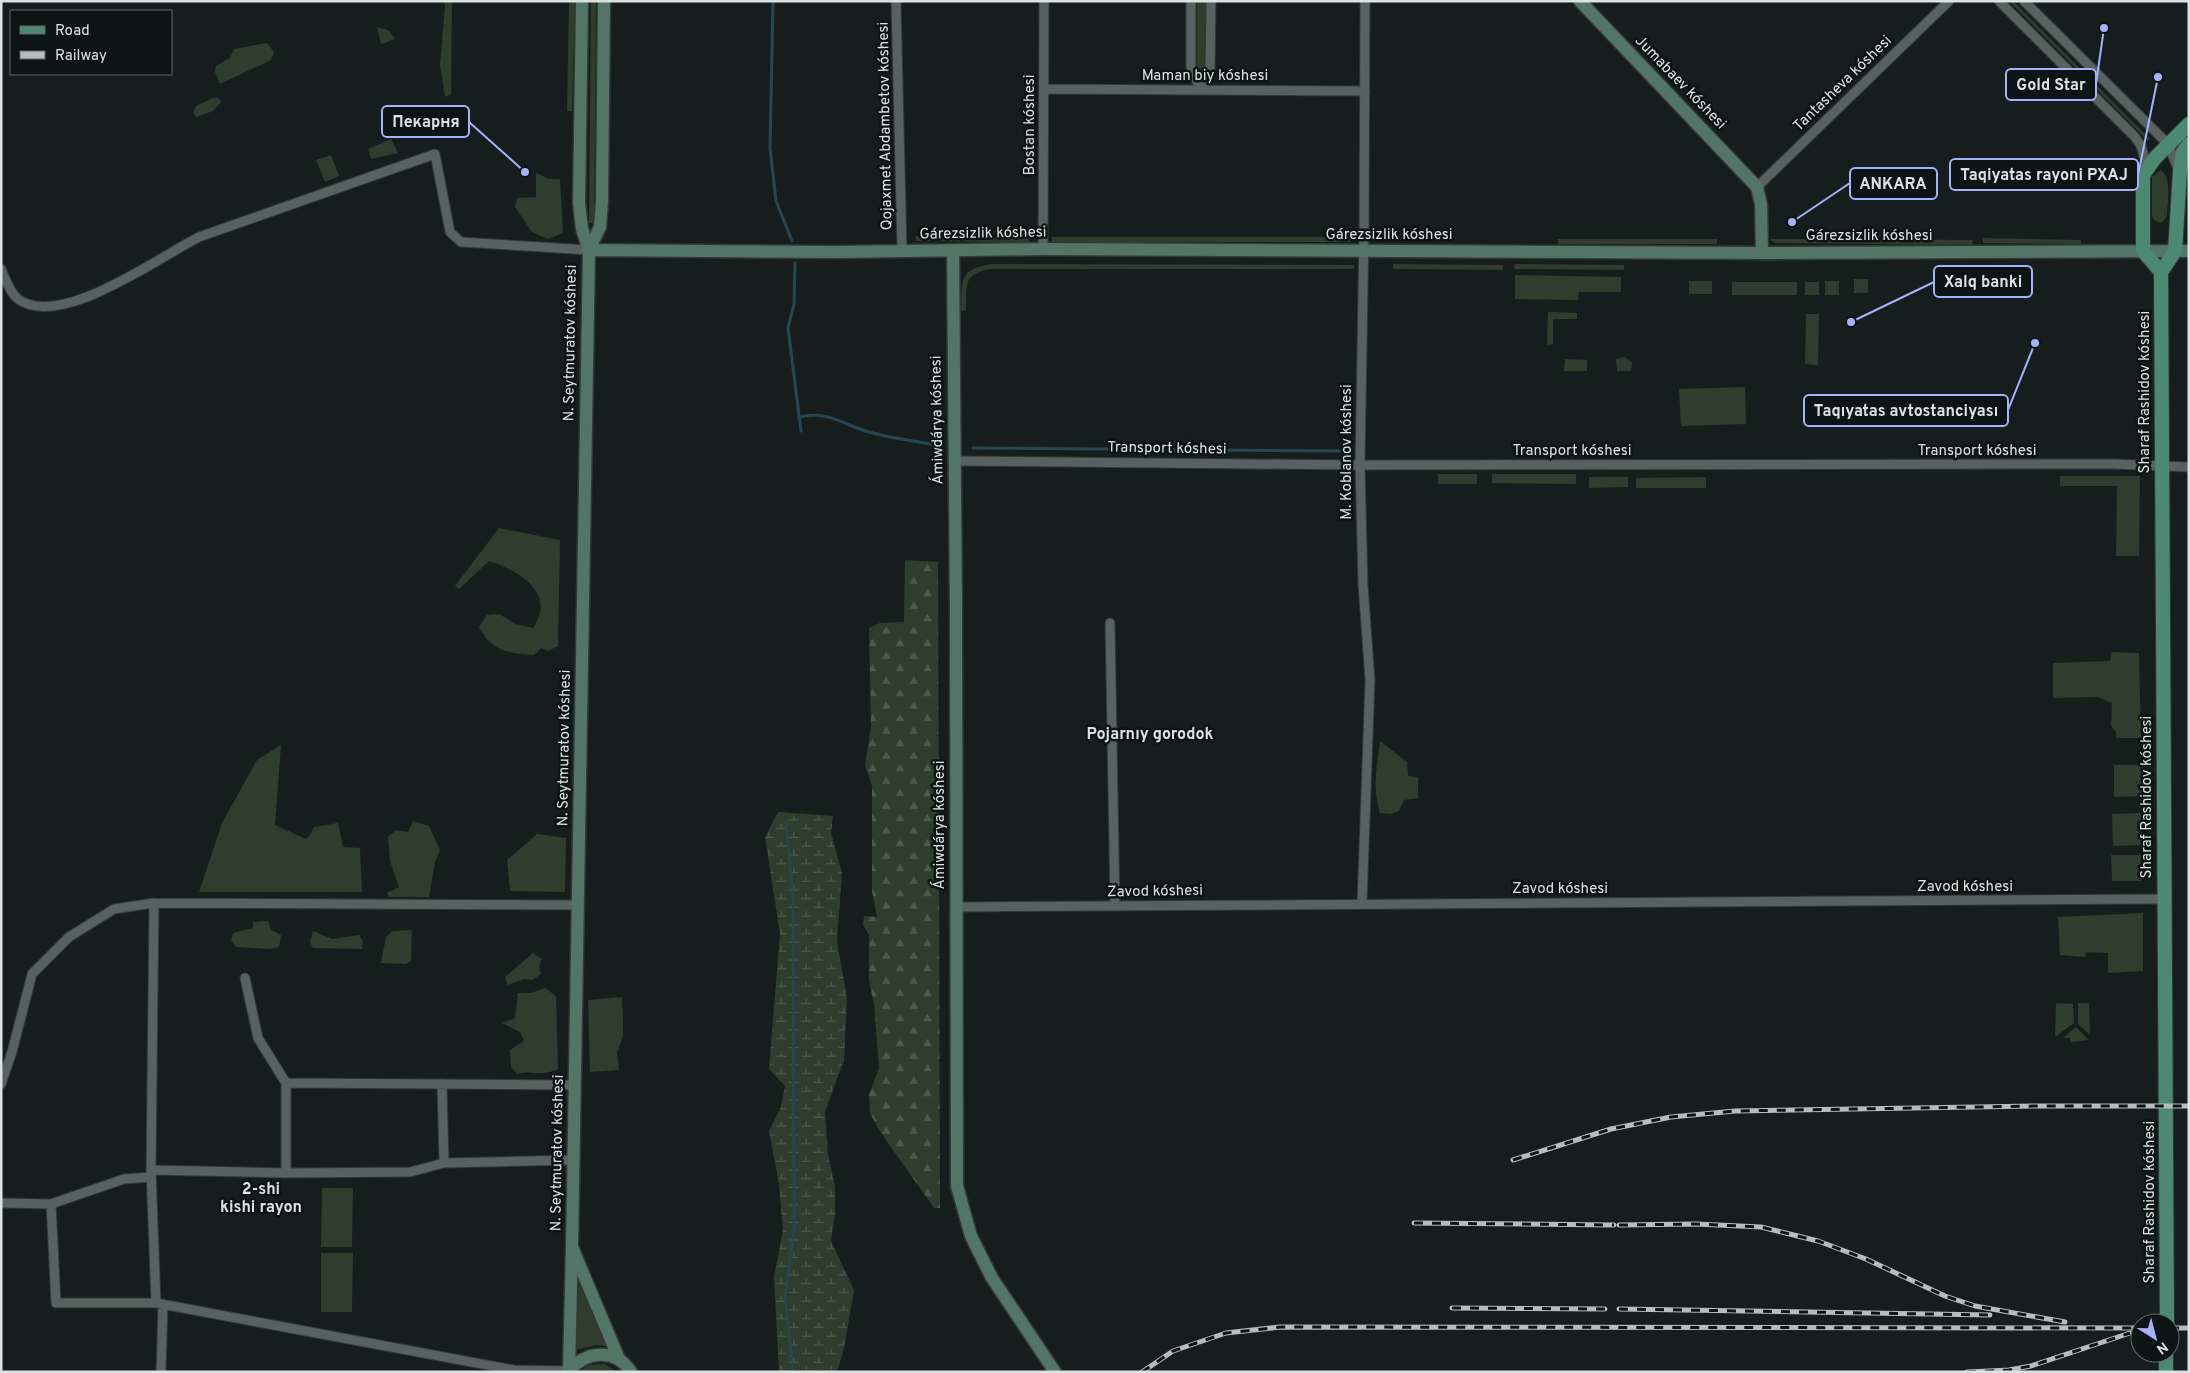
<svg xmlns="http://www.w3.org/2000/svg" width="2190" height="1373" font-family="Overpass,sans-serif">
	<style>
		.grass { fill: #2e3d2e }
		.forest { fill: url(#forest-firs) }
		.wetland { fill: url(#wetland-marsh) }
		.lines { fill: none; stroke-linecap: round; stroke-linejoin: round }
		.stream { stroke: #264752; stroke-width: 3 }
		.street-casing { stroke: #333837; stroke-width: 11 }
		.secondary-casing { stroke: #333837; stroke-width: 15 }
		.primary-casing { stroke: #333837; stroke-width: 16 }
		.street { stroke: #57615f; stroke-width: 9 }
		.secondary { stroke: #527568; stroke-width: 12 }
		.primary { stroke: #4d8972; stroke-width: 14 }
		.rail-casing { stroke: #b7bdbc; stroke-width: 5 }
		.rail { stroke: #0d1514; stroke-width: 3; stroke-dasharray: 9; stroke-linecap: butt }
		.labels { text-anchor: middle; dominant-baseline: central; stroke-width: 5; stroke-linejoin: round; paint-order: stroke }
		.street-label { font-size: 15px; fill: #dce2e1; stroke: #0d1514 }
		.neighbourhood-label { font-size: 16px; font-weight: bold; fill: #dce2e1; stroke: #0d1514 }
		.leader { fill: none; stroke: #a6b1fc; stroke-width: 2 }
		.callout-dot { fill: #a6b1fc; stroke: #0d1514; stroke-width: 2 }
		.callout { fill: #0d1514; stroke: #a6b1fc; stroke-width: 2 }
		.callout-label { font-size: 16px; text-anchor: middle; font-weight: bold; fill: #dce2e1 }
	</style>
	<defs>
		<pattern id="forest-firs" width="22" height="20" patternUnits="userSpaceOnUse" patternTransform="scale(1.25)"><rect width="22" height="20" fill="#2e3d2e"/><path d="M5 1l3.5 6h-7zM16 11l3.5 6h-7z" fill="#4c594c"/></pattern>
		<pattern id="wetland-marsh" width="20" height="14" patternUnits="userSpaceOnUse" patternTransform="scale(1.25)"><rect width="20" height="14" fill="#2e3d2e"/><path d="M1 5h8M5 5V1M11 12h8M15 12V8" fill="none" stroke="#4c594c"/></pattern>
	</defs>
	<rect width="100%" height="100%" fill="#161e1d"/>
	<path class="grass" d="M442,1H452L451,94L445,97L440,65L445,5Z
		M569,1H575L572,111H567Z
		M591,1H596L594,223H589Z
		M1197,1H1206V68L1201,73L1197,69Z
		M2009,1H2013L2150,139L2148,141Z
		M377,27L388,30L395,39L381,44Z
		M267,43L274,52L271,60L220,84L215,72L216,66L230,58L234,49Z
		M213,98H219L221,102L213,111L196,117L193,113L196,106Z
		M391,139L398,153L371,159L368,149Z
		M331,155L339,176L325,182L316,160Z
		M2160,170C2173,176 2167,205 2167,217L2161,223L2154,220L2152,216V177Z
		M536,173L549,179H560L563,233L548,239L532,232L515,207L517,198L536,197Z
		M916,236L1029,237V242L916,241Z
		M1052,237H1350V242H1052Z
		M1983,238L2081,240V244L1983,243Z
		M1558,239H1717V244H1558Z
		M1770,239L1973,240L1972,245L1775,243Z
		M990,264L1354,265V269H990C962,274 967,286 966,310L961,311C963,282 957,270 990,264Z
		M1393,264L1503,265V270L1393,269Z
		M1515,264L1624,265V270L1514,269Z
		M1515,275L1621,277V292H1579L1578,300L1515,299Z
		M1854,279H1868V293H1854Z
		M1689,281H1712V294H1689Z
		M1825,281H1839V295H1825Z
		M1732,282H1797V295H1732Z
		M1805,282H1819V295H1805Z
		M1548,312L1577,313V319H1553V344L1547,345Z
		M1806,314H1819L1818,365L1805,364Z
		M1625,357L1632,362L1631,371H1617L1616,359Z
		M1565,359L1587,360V371H1564Z
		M1745,387L1746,424L1681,426L1679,389Z
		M1438,474H1477V484H1438Z
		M1492,474H1576V484L1492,483Z
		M2060,476H2140L2139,556H2116L2117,486H2060Z
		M1589,477H1628V487L1589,488Z
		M1706,477V488H1636V478Z
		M499,528L560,540L558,646L548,651L541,648L534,655C508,653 492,652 479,627L487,615L499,614L516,624L533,628C557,592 519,571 489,561L459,589L455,586Z
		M2112,652L2139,653L2141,738H2116V732L2111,726L2112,703L2098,697L2053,698V663L2110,661Z
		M1380,741L1407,762L1408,776L1418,777V798L1404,800L1399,811L1391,814L1380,813C1372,789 1377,765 1380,741Z
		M281,745L275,825L306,839L310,835L314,827L338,823L343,847L360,848L362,892H199L222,823L257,760Z
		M2114,765H2144V796L2114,797Z
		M2142,813L2143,845L2113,846L2112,814Z
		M413,821L429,826L440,850L435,862L429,897H389L387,893L399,887L390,861L388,837L396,830L408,832Z
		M537,834L566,838L565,892L510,891L507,860Z
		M2111,855H2141V881H2112Z
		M2143,913V971L2108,973V953L2086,952L2085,957L2060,955L2058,917Z
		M268,921L271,930L281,935L279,947L270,949L236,947L231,940L233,933L253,928V922Z
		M412,930L411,961L406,964L381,963L386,937L393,931Z
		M313,931L332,939L359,935L363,941L362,949L313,948L310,942Z
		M533,953L542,959L539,966L541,974L532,980L524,979L507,985L505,977Z
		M545,988L556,996L558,1069C538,1078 535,1069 517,1074L511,1067L510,1050L524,1041L520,1032L502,1023L515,1018L518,993H531Z
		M622,997L623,1017V1036L617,1053L619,1070L590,1072L588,1000Z
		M2056,1003L2073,1004L2074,1023L2055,1037Z
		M2078,1003H2089L2090,1035L2078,1024Z
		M2076,1027L2089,1040L2071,1042L2070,1038H2063Z
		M322,1188H353L352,1247H321Z
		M321,1253H353L352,1312H321Z
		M579,1282L607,1346L597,1345L574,1350Z
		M596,1364H605L617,1372H578L587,1366Z"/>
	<path class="forest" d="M905,560L938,562L940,1208H934L879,1130L870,1113L869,1094L879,1068L874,1005L869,980V935L863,925L864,916L877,917L872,891V786L865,765L871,727L869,628L880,623L904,622Z"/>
	<path class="wetland" d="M778,812L833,816L831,833L842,873L837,941L847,998L844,1060L825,1112L828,1154L835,1187V1214L831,1241L854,1290L844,1348L837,1372H779L774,1277L783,1230L779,1184L769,1131L781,1107L785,1086L769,1069L780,934L765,837Z"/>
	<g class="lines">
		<path class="stream" d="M773,1L770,148L776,201L792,241
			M795,263L794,304L788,328L801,431
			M799,417C829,410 843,425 869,432C893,439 918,441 942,446
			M973,448L1341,451
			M786,822L793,897L794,1230L785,1298L793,1372"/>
		<defs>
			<path id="street" d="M896,1L902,251
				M1191,1V72L1202,89L1210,72L1211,1
				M1999,1L2135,137L2141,146L2147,166
				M2024,1L2168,144L2179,171
				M1045,89L1365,91
				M1757,187L1949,1
				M1043,249L1044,1
				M1,269C5,278 10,293 18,299C60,330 159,257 199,237L435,154L450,232L461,242L589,250
				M955,461L1360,465L2114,464L2189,467
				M1110,623L1115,906
				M154,903L151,1170L156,1303
				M1362,903L1370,680L1363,585L1360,465L1364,232L1365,1
				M956,907L2164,899
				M245,978L258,1038L286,1083V1173
				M286,1083L575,1085
				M1,1084L12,1052L32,974L69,937L114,909L154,903L579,905
				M442,1084L444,1163
				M151,1170L286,1173L410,1172L444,1163L574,1160
				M1,1203L51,1204L124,1179L151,1177
				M51,1204L56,1303H156L514,1370L569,1371
				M161,1372L163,1304"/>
			<path id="secondary" d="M1580,1L1757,187L1761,204L1762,253
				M589,250L838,252L1043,249L1762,253L2189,251
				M589,250L600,227L602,201L604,1
				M953,251L956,609L957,1186L971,1236L992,1278L1055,1372
				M572,1247L589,250L582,229L579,203L582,1
				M569,1371L572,1247L619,1359
				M568,1372C585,1351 615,1347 631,1372"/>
			<path id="primary" d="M2161,272L2167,1323
				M2161,272L2143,251V175L2155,158L2189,124
				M2161,272L2175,251L2180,171L2183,152L2189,144
				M2166,1372V1353"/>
		</defs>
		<use href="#street" class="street-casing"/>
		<use href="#secondary" class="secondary-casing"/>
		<use href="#primary" class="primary-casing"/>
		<use href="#street" class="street"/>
		<use href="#secondary" class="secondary"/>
		<use href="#primary" class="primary"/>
		<defs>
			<path id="rail" d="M1513,1160L1611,1129L1671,1117L1735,1111L2038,1106H2189
				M1414,1223L1614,1225
				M1619,1225L1696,1224L1761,1227L1818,1241L1866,1259L1945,1296L1975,1306L2065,1322
				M1452,1308L1605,1309
				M1619,1309L1990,1315
				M2170,1328H2189
				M1142,1372L1173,1351L1226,1333L1280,1327L2140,1328
				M1967,1372L2009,1370L2031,1366L2130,1333"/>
		</defs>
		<use href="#rail" class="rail-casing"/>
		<use href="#rail" class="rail"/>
	</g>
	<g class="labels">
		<g class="street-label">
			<text x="1205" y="76">Maman biy kóshesi</text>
			<text transform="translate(1680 83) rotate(46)">Jumabaev kóshesi</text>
			<text transform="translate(1843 84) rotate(-44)">Tantasheva kóshesi</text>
			<text transform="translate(1030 125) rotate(-90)">Bostan kóshesi</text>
			<text transform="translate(886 126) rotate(-91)">Qojaxmet Abdambetov kóshesi</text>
			<text transform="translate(983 234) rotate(-1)">Gárezsizlik kóshesi</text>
			<text x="1389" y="235">Gárezsizlik kóshesi</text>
			<text x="1869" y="236">Gárezsizlik kóshesi</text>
			<text transform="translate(571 343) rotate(-89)">N. Seytmuratov kóshesi</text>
			<text transform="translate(2145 392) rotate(-90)">Sharaf Rashidov kóshesi</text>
			<text transform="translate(938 420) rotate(-91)">Ámiwdárya kóshesi</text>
			<text transform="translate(1167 449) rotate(1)">Transport kóshesi</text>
			<text x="1572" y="451">Transport kóshesi</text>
			<text x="1977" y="451">Transport kóshesi</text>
			<text transform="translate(1347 452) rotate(-90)">M. Koblanov kóshesi</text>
			<text transform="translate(565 748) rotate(-89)">N. Seytmuratov kóshesi</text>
			<text transform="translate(2147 797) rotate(-90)">Sharaf Rashidov kóshesi</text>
			<text transform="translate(940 825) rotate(-90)">Ámiwdárya kóshesi</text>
			<text x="1965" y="887">Zavod kóshesi</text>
			<text x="1560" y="889">Zavod kóshesi</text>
			<text transform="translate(1155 892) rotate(-1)">Zavod kóshesi</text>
			<text transform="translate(558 1153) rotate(-89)">N. Seytmuratov kóshesi</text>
			<text transform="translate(2150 1202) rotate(-90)">Sharaf Rashidov kóshesi</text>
		</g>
		<g class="neighbourhood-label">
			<text x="1150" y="735">Pojarnıy gorodok</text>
			<text x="261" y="1190">2-shi<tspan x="261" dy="18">kishi rayon</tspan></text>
		</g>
	</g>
	<path class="leader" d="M2104 28L2096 84M525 172L469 122M2158 77L2138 175M1792 222L1850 183M1851 322L1934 282M2035 343L2008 410"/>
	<g class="callout-dot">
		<circle cx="2104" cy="28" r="5"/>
		<circle cx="525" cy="172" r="5"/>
		<circle cx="2158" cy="77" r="5"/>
		<circle cx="1792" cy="222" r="5"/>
		<circle cx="1851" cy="322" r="5"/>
		<circle cx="2035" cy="343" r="5"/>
	</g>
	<g class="callout">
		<rect x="2006" y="69" width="90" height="31" rx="5"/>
		<rect x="382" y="106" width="87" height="31" rx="5"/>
		<rect x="1950" y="159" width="188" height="31" rx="5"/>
		<rect x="1850" y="168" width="87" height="31" rx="5"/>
		<rect x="1934" y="266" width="98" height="31" rx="5"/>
		<rect x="1804" y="395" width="204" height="31" rx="5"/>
	</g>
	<g class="callout-label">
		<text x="2051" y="90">Gold Star</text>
		<text x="426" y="127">Пекарня</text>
		<text x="2044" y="180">Taqiyatas rayoni PXAJ</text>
		<text x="1893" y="189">ANKARA</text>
		<text x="1983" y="287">Xalq banki</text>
		<text x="1906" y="416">Taqıyatas avtostanciyası</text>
	</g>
	<rect width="2190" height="1373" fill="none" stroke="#dce2e1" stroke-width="5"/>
	<rect x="10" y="10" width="162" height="65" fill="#0d1514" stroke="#606766"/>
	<rect x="20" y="26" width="25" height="8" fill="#4d8972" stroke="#606766"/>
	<text x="55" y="35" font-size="15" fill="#dce2e1">Road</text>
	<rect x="20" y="51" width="25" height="8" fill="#b7bdbc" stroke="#606766"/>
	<text x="55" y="60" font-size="15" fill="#dce2e1">Railway</text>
	<g transform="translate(2155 1338) rotate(144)"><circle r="24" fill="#0d1514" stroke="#606766"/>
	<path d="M0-4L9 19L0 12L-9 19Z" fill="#a6b1fc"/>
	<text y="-8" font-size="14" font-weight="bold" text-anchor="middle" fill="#dce2e1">N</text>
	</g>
</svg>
